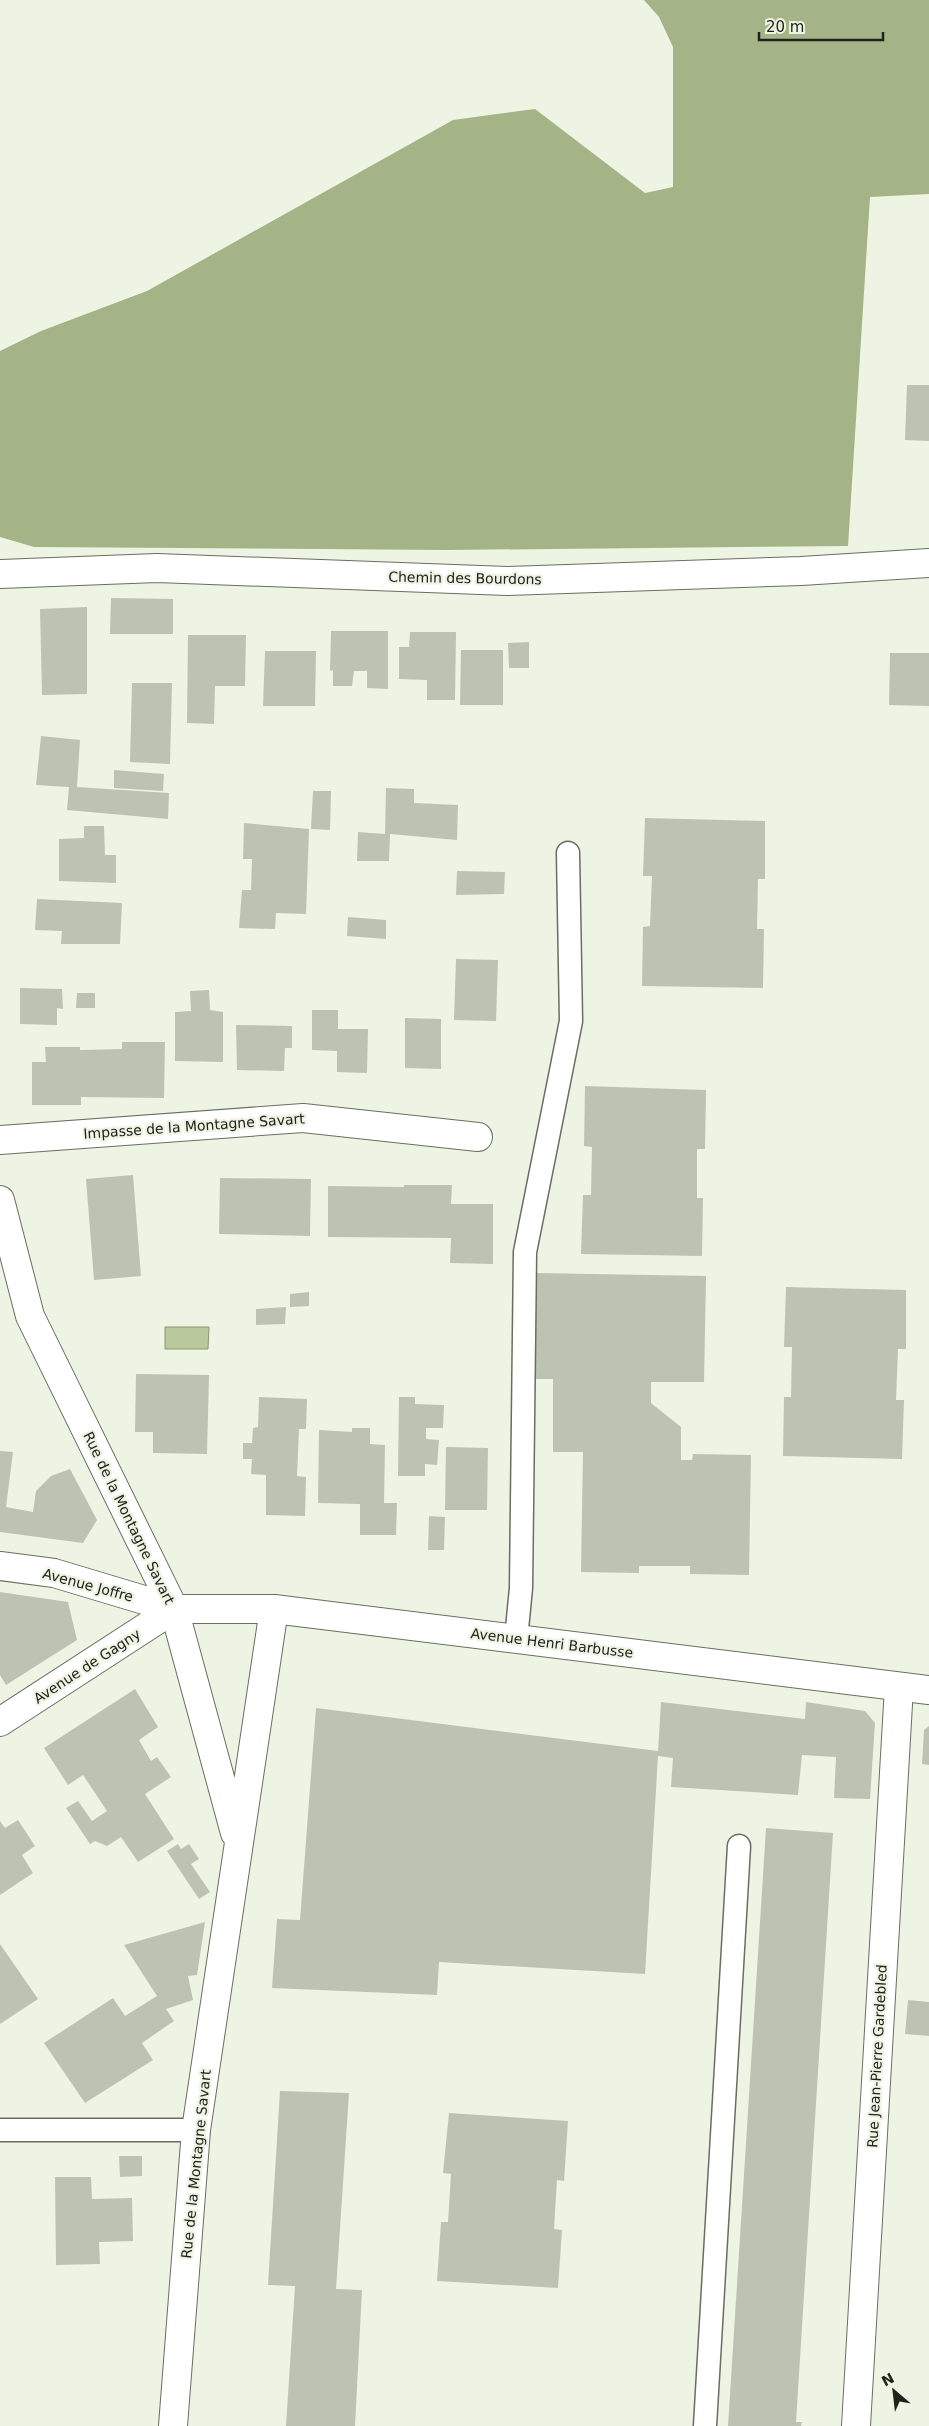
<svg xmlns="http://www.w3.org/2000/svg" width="929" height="2426" font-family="'DejaVu Sans',sans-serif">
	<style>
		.forest { fill: #a4b487 }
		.water { fill: #b9c99b; stroke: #8b9775 }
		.building { fill: #bdc3b2 }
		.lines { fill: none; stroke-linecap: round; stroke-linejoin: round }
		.service-casing { stroke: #696f60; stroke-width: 25 }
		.minor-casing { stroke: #696f60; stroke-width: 30 }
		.tertiary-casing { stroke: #696f60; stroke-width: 30 }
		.service { stroke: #fff; stroke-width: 22 }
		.minor { stroke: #fff; stroke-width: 28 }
		.tertiary { stroke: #fff; stroke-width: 28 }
		.labels { text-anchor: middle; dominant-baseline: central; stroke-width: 4.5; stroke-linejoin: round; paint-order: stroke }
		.street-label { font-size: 14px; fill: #20221c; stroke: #eef4e3 }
	</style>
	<rect width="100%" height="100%" fill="#eef4e3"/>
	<path class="forest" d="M644,0H929V194L870,197L848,546L446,550L34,547L0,537V351L41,331L147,291L453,120L535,109L645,193L673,187V47L659,17Z"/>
	<path class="water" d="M165,1327H209L208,1349H165Z"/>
	<path class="building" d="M907,385H929V441L905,440Z
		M111,598L173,599V634H110Z
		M87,607V694L42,695L40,609Z
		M331,631H388V689L367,688V671H354L352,686H333V670L330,671Z
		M410,632H456L455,700H427V680L399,679V647H409Z
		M188,635H246L245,686H215L214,724L187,723Z
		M529,642V668H509L508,643Z
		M461,650H503V705H460Z
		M265,651H316L315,706H263Z
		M890,653H929V706L889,705Z
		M132,683H172L170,764L130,762Z
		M41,736L80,740L77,787L169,793L168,819L67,810L69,787L36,785Z
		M114,770L164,774L163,791L114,788Z
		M386,788L414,789V803L458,805L457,840L390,834L389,861H357L358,832L385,834Z
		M313,791H331L330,830L311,829Z
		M645,818L765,821V879H758L757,929H764L763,988L642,986L643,927L650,926L652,876H643Z
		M244,823L309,829L306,914L276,913L275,929L239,928L242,890H251L252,859H243Z
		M84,826H104L105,855H116V883L59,881V839L84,838Z
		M457,871L505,872L504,894L456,895Z
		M37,899L122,903L120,944H61L62,931L35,930Z
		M348,917L386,920V939L347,936Z
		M456,959L498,960L496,1021L454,1020Z
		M20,988L62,989L63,1009L57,1008V1025L20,1024Z
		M209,990L210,1010L223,1012V1062L175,1061V1012L191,1011L190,991Z
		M77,993H95V1008H76Z
		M312,1010H338V1029H368L367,1073L337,1072V1051L312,1050Z
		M405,1018L441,1019V1069L405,1068Z
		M236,1025L292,1026V1048H285L284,1071L237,1070Z
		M122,1042H165L164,1098L81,1097V1105H32V1062H46L45,1047H80V1050L122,1049Z
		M585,1086L706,1090L705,1149H697V1198H703L702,1256L581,1254L583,1195H591L592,1147L584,1146Z
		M133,1175L141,1276L94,1280L86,1179Z
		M220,1178L311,1179L310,1236L219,1234Z
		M404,1185H452L451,1204H493V1264L450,1263L451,1238L328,1237V1186L404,1187Z
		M536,1273L706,1276L704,1382H651V1403L681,1427V1460H692L693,1454L751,1455L749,1575L690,1574V1566H639V1573L581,1572L583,1452H553V1379H533Z
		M786,1287L906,1290V1349H898L896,1400H904L902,1459L783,1456L784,1397H791L792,1347H784Z
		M309,1292V1306L290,1307V1294Z
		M286,1307L285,1324L256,1325V1309Z
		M136,1374L209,1375L207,1454L153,1453V1432H135Z
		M259,1397L307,1399L306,1429H299L297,1476L306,1477L305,1516L266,1515V1475L251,1474L252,1459H243V1443H252L253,1428L258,1427Z
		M399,1397H415V1404L444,1405L443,1428H426V1439L439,1440L437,1465L425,1464V1476H398Z
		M352,1428H370V1444L385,1445L384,1503H397L396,1535H360V1504L318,1503L319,1430L352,1432Z
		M446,1447L488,1448L487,1510H445Z
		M0,1451L13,1452L6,1507L33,1512L36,1491L51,1476L70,1469L97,1520L83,1543L0,1532Z
		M429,1516L445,1517L444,1550H428Z
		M0,1592L68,1602L77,1640L6,1685L0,1675Z
		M135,1689L158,1727L139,1740L151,1761L157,1757L171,1777L145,1794L174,1839L138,1862L121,1837L107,1846L95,1841L90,1844L66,1808L78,1801L92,1821L107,1811L83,1775L68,1785L44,1748Z
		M661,1702L805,1719L806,1702L865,1711L875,1723L870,1799L834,1798L836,1757L802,1755L798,1795L671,1787L673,1758L658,1756L645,1974L439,1962L437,1995L272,1988L277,1919L300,1920L316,1708L658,1751Z
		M929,1726V1765L922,1764L924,1730Z
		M18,1820L35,1846L22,1855L33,1873L0,1895V1821L5,1828Z
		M766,1828L833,1833L796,2422H802L801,2426H728Z
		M178,1844L181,1849L189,1844L199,1859L191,1864L210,1892L199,1899L167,1851Z
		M205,1922L197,1975L188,1976L193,2000L166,2009L174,2021L142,2043L153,2060L85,2103L44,2043L113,1998L125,2016L157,1996L124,1945Z
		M0,1944L38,1999L0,2024Z
		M908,2000L929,2002V2036L905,2034Z
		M280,2091L349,2093L336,2289L362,2290L355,2426H286L295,2286L268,2285Z
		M449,2113L568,2121L564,2181L557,2180L554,2229L562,2230L558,2288L437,2281L441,2222H448L451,2174L443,2173Z
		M119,2156H142V2176L120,2177Z
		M55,2177H91L92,2199L132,2198L133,2241L99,2242L100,2264L56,2265Z"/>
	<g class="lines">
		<defs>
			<path id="service" d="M516,1639L521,1588L525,1252L571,1021L568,853
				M0,2130H196
				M705,2426L739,1846"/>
			<path id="minor" d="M0,574L157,568L507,581L801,571L929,563
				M0,1140L303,1118L478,1137
				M0,1200L30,1316L174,1609L235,1833
				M0,1566L54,1573L174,1609
				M173,2426L196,2130L274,1609
				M856,2426L899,1687"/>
			<path id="tertiary" d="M0,1722L174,1609H274L929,1690"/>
		</defs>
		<use href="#service" class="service-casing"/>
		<use href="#minor" class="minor-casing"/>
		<use href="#tertiary" class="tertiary-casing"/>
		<use href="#service" class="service"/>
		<use href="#minor" class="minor"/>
		<use href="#tertiary" class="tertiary"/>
	</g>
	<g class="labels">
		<g class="street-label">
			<text transform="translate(465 578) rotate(1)">Chemin des Bourdons</text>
			<text transform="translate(194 1126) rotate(-4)">Impasse de la Montagne Savart</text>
			<text transform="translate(129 1518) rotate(64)">Rue de la Montagne Savart</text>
			<text transform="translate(88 1585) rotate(15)">Avenue Joffre</text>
			<text transform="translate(552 1643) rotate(7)">Avenue Henri Barbusse</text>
			<text transform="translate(87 1666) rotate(-33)">Avenue de Gagny</text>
			<text transform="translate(877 2056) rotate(-87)">Rue Jean-Pierre Gardebled</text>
			<text transform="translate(196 2164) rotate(-84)">Rue de la Montagne Savart</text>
		</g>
	</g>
	<g transform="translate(894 2391) rotate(332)" stroke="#eef4e3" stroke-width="4" paint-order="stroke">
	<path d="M0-4L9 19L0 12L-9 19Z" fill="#20221c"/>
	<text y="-8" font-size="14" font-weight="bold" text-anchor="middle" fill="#20221c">N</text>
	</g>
	<path d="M759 32v8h124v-8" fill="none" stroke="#20221c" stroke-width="2.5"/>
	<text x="766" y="32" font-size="15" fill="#20221c" stroke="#eef4e3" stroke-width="4" paint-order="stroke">20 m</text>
</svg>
